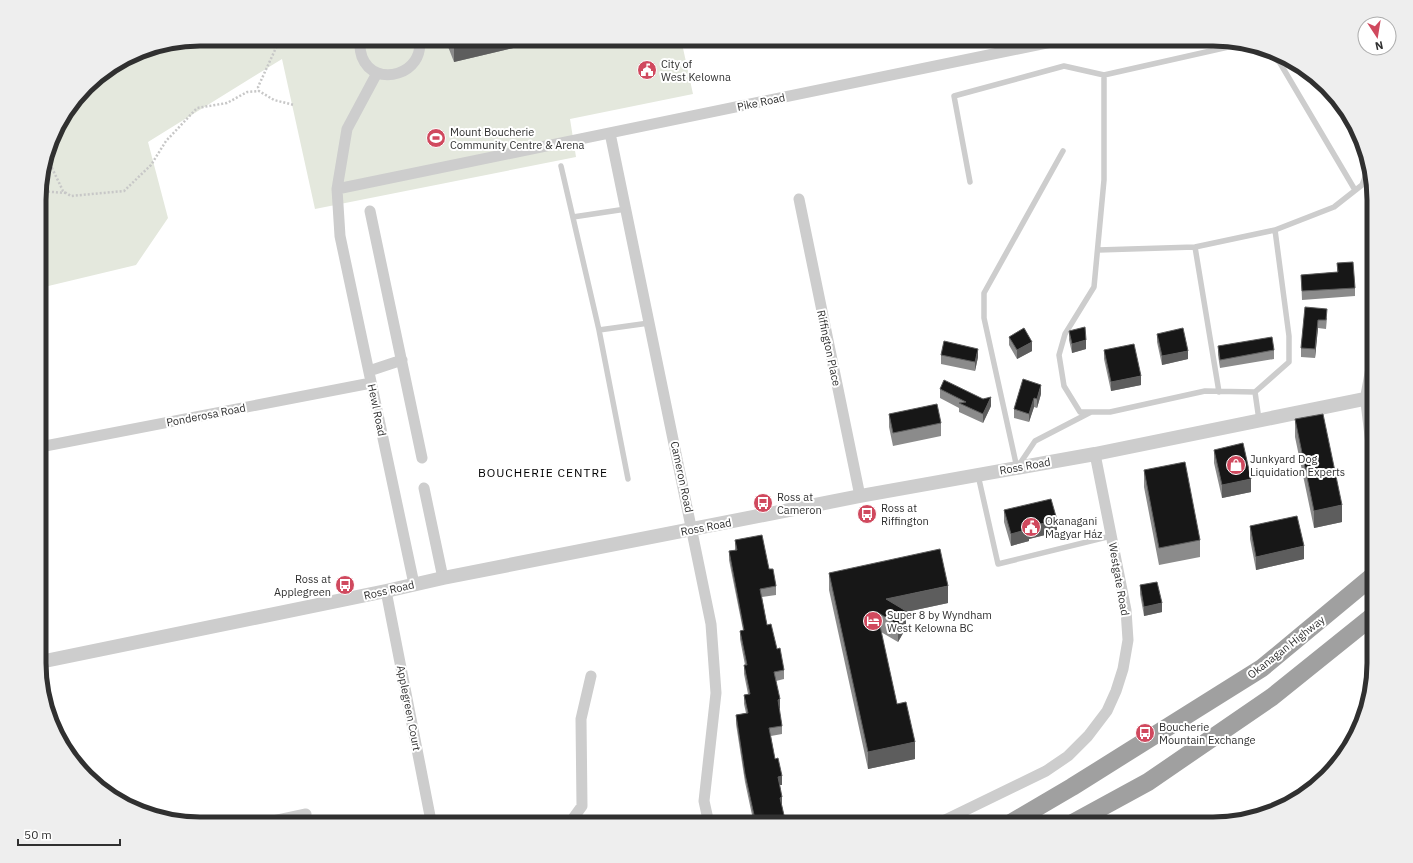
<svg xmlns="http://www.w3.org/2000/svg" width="1413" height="863" font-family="'IBM Plex Sans',sans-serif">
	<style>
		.green { fill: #e4e8dd }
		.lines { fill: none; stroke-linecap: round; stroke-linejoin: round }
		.path { stroke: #c7c7c7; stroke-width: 2.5; stroke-dasharray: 2 2; stroke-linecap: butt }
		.service { stroke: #cdcdcd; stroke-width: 5.5 }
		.minor { stroke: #cdcdcd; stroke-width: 11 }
		.tertiary { stroke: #cdcdcd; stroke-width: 14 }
		.trunk { stroke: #a0a0a0; stroke-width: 18 }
		.wall { fill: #8b8b8b }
		.shaded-wall { fill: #5d5d5d }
		.building { fill: #171717; stroke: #5d5d5d }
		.labels { text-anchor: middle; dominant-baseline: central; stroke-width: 4; stroke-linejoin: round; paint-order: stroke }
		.poi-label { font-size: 11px; fill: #303030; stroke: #fff; text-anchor: start }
		.street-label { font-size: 11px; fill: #303030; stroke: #fff }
		.neighbourhood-label { font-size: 12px; letter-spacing: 1px; fill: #000; stroke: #fff }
		.rim { fill: none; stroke: #303030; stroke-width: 5 }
	</style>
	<rect width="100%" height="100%" fill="#fff"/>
	<path class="green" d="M200,39H681L693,94L570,119L576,157L315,209L282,59L148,142L168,218L136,265L40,288V179L56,129L94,79L139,51Z"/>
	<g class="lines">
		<path class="path" d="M280,39L258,87L259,91L274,100L294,105
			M44,166L52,168L63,191L71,196L124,191L151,165L166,141L197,108L227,103L247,92L259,91
			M40,191L66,193"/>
		<path class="service" d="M1246,43L1104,75V180L1094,287L1065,334L1059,355L1064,386L1080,412H1110L1205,391L1255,392
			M1266,49L1280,63L1355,190
			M1063,151L984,293V318L1017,468L1035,441L1091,412
			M561,166L599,330
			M970,182L954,96L1064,66L1104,75
			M573,217L626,209
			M1195,247L1219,392
			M1098,250L1195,247L1275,230
			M1259,420L1255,392L1289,362V336L1275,230L1334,207L1362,185L1369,167
			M978,475L998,564L1111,536
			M628,479L599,330L649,323"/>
		<path class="minor" d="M361,39C359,45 360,51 362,57C375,90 426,73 419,39
			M377,73L347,129L337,189L340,236L414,584
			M610,133L711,624L716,693L704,801L709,824
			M337,189L1066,39
			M799,199L860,496
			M370,211L422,458
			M369,371L402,360
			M40,447L371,383
			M424,488L443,578
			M386,591L431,821L434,824
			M259,824L306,814
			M569,824L582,806L581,719L591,676
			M937,824L1046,771L1068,756L1088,736L1107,711L1116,691L1123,669L1128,640L1126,610L1095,454"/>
		<path class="tertiary" d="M1374,360L1367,398L1374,457
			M40,662L386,591L443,578L860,496L1095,454L1374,397"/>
		<path class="trunk" d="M1009,824L1072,787L1262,668L1374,575
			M1071,824L1148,782L1272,697L1374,615"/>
	</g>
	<path class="wall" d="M445,39H551L454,62Z
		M1337,263L1355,288V296L1302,300L1301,275L1337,272Z
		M1305,307L1327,318L1326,329L1318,328L1315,358L1301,357V348Z
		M1069,331L1086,349L1072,353L1069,340Z
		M1157,334L1188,359L1162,365L1157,342Z
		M1009,337L1032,351L1017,359L1009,345Z
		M1218,346L1274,350V359L1220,368L1218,355Z
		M1104,350L1141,385L1111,391L1104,359Z
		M941,355L978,357L975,371L941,364Z
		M940,389L991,406L983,423L959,412V408L940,398Z
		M1041,394L1037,408L1034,407L1029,422L1014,418V409Z
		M889,414L941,423V436L893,446L889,427Z
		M1295,419L1342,522L1314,528L1295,437Z
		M1214,450L1251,492L1222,498L1214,463Z
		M1144,470L1200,540V557L1159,565L1144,487Z
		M1004,510L1057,532L1029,539V541L1011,546L1004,522Z
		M1250,526L1304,559L1256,570L1250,539Z
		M735,540L769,569L776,586V595L762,597L767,625L784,670V679L776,681L780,708H779L782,726V734L771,736L775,759L782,785H780L782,806L786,824H745V817L752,815L745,782L736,724V715L746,713L744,704V695L748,694L744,674V665H745L740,639V631L743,630L729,560V551L735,550Z
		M829,573L948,603L906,612V628L898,642L881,632L897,704L915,759L868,769L829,590Z
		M1140,585L1162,612L1144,616L1140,594Z"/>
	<path class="shaded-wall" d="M477,39H551L454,62V44Z
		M1318,320V328L1315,358V349Z
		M1086,340V349L1072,353V344Z
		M1032,342V351L1017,359V350Z
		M978,349V357L975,371V362Z
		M1188,351V359L1162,365V356Z
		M1141,376V385L1111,391V382Z
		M1041,385V394L1037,408V399Z
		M991,397V406L983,423V414Z
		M1034,398V407L1029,422V414Z
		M1251,479V492L1222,498V485Z
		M1342,505V522L1314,528V511Z
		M1057,520V532L1029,539V541L1011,546V534L1029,527Z
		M1304,546V559L1256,570V557Z
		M948,586V603L906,612V628L898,642V625L886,599Z
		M1162,603V612L1144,616V607Z
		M780,699V708L778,709V700Z
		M915,742V759L868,769V752Z
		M782,776V785H778V777Z
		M782,797V806L780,807V798Z"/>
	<path class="building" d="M452,39H477L454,44Z
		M1353,262L1355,288L1302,291L1301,275L1338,272L1337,263Z
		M1305,307L1327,309L1326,320H1318L1315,349L1301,348Z
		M1085,327L1086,340L1072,344L1069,331Z
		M1024,328L1032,342L1017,350L1009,337Z
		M1183,328L1188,351L1162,356L1157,334Z
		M1272,337L1274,350L1220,360L1218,346Z
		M944,341L978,349L975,362L941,355Z
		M1134,344L1141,376L1111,382L1104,350Z
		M1023,379L1041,385L1037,399L1034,398L1029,414L1014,409Z
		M944,380L983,399L991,397L983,414L959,403L966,402L940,389Z
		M937,404L941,423L893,433L889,414Z
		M1323,414L1342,505L1314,511L1295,419Z
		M1243,443L1251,479L1222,485L1214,450Z
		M1185,462L1200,540L1159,548L1144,470Z
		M1051,499L1057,520L1029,527V529L1011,534L1004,510Z
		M1297,516L1304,546L1256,557L1250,526Z
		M762,535L769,569H773L776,586L760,589L767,625L771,624L777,649L780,648L784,670L774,672L780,699L778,700L782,726L769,728L775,759L778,758L782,776L778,777L782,797L780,798L786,824H746L745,817L754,815L745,774L736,715L748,713L744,695L750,694L744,665H747L740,631L744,630L729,551L737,550L735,540Z
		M940,549L948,586L886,599L906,611L898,625L877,612L897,704L906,702L915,742L868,752L829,573Z
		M1157,582L1162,603L1144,607L1140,585Z"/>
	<defs>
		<symbol id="civic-disc" viewBox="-11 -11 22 22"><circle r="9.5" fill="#d0495e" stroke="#fff"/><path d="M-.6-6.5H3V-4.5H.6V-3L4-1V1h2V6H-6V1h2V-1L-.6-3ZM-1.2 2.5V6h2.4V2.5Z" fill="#fff"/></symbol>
		<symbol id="stadium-disc" viewBox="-11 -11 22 22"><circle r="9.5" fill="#d0495e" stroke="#fff"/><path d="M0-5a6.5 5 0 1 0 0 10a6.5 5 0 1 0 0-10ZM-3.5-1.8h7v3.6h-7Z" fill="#fff"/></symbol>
		<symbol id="shop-disc" viewBox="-11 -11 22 22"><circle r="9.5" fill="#d0495e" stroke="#fff"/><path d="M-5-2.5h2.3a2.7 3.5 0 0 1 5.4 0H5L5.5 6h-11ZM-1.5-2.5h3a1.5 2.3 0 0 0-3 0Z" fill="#fff"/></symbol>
		<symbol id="bus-disc" viewBox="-11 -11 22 22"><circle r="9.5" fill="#d0495e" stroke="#fff"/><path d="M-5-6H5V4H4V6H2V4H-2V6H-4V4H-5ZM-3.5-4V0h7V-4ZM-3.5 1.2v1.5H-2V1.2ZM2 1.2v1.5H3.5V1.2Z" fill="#fff"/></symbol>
		<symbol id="hotel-disc" viewBox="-11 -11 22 22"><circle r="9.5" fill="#d0495e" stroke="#fff"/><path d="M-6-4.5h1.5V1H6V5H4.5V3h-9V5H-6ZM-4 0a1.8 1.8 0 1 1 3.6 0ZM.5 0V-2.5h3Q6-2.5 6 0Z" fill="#fff"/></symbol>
	</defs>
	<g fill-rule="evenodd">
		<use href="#civic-disc" x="636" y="59" width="22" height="22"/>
		<use href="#stadium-disc" x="425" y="127" width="22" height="22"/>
		<use href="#shop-disc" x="1225" y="454" width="22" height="22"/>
		<use href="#bus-disc" x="752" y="492" width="22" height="22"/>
		<use href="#bus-disc" x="856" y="503" width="22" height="22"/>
		<use href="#civic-disc" x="1020" y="516" width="22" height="22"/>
		<use href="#bus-disc" x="334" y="574" width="22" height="22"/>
		<use href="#hotel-disc" x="862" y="610" width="22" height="22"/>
		<use href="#bus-disc" x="1134" y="722" width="22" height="22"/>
	</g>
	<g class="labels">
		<g class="poi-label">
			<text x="661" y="64">City of<tspan x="661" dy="13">West Kelowna</tspan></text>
			<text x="450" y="132">Mount Boucherie<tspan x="450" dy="13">Community Centre &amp; Arena</tspan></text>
			<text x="1250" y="459">Junkyard Dog<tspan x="1250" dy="13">Liquidation Experts</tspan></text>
			<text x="777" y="497">Ross at<tspan x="777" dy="13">Cameron</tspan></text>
			<text x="881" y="508">Ross at<tspan x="881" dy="13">Riffington</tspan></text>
			<text x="1045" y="521">Okanagani<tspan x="1045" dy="13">Magyar Ház</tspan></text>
			<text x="331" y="579" text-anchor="end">Ross at<tspan x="331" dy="13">Applegreen</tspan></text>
			<text x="887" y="615">Super 8 by Wyndham<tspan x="887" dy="13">West Kelowna BC</tspan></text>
			<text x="1159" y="727">Boucherie<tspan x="1159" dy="13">Mountain Exchange</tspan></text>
		</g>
		<g class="street-label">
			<text transform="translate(761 102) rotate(-12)">Pike Road</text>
			<text transform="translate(829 348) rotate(78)">Riffington Place</text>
			<text transform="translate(377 410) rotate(78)">Hewl Road</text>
			<text transform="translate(206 415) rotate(-11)">Ponderosa Road</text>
			<text transform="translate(1025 466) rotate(-10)">Ross Road</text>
			<text transform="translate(682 477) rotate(78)">Cameron Road</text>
			<text transform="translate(706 527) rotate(-11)">Ross Road</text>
			<text transform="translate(1119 579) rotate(80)">Westgate Road</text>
			<text transform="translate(389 590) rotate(-13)">Ross Road</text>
			<text transform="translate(1286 647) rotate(-38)">Okanagan Highway</text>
			<text transform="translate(409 708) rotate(79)">Applegreen Court</text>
		</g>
		<g class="neighbourhood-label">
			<text x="543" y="472">BOUCHERIE CENTRE</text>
		</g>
	</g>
	<path d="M0 0H1413V863H0ZM200 46H1213A154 154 0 0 1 1367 200V663A154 154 0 0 1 1213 817H200A154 154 0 0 1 46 663V200A154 154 0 0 1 200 46Z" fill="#eee" fill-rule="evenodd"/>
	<path class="rim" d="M200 46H1213A154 154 0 0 1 1367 200V663A154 154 0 0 1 1213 817H200A154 154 0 0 1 46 663V200A154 154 0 0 1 200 46Z"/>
	<g transform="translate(1377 36) rotate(168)"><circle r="19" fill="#ffffff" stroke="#acacac"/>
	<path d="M0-3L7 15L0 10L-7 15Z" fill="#d0495e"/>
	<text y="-6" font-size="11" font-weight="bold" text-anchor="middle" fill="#303030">N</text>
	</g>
	<path d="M18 839v6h102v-6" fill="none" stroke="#303030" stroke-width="2"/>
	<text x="24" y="839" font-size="12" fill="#303030" stroke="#ffffff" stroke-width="3" paint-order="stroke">50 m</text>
</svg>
